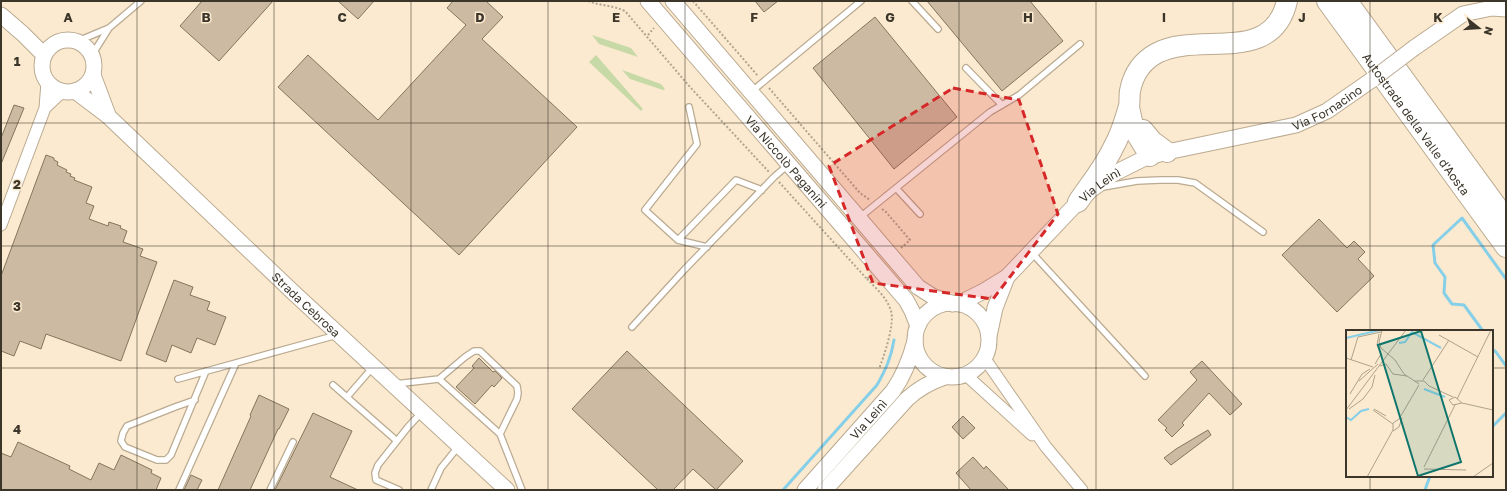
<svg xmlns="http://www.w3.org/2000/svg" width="1507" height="491" font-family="'Golos Text',sans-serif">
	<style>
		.green { fill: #c7d9a6 }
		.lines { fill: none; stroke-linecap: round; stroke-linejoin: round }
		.stream { stroke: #86cfe8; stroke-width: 3 }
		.building { fill: #ccbba2; stroke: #84755d }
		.lane-casing { stroke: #baaa91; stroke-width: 8 }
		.street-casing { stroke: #baaa91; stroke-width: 13 }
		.secondary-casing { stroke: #baaa91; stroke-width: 17 }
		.highway-casing { stroke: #baaa91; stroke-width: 22 }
		.path { stroke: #b1a590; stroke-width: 2; stroke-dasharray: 2 2; stroke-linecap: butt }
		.lane { stroke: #fff; stroke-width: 5.5 }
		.street { stroke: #fff; stroke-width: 11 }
		.secondary { stroke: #fff; stroke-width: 15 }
		.highway { stroke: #fff; stroke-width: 20 }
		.secondary-bridge-casing { stroke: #baaa91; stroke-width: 17; stroke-linecap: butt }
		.secondary-bridge { stroke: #fff; stroke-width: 15 }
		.marked { fill: #d62828; fill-opacity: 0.2; stroke: #d62828; stroke-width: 3; stroke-dasharray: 8 5; stroke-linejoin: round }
		.grid { fill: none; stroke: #3b352a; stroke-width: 1; stroke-opacity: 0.55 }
		.labels { text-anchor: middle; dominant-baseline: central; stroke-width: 3; stroke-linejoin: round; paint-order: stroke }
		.street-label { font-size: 12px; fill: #3b352a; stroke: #fbeacf }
		.inset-river { fill: none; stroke: #86cfe8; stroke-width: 2 }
		.inset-road { fill: none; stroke: #aea28d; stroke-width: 1 }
		.view { fill: #0f766e; fill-opacity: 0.15; stroke: #0f766e; stroke-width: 2 }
		.inset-edge { fill: none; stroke: #3b352a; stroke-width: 2 }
		.grid-label { font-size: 13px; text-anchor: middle; font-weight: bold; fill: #3b352a; stroke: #fbeacf; stroke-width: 3; stroke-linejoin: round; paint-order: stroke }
	</style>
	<rect width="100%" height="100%" fill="#fbeacf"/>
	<path class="green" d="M592,35L631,48L638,57L599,44Z
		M596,55L643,109L641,111L589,62Z
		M622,70L661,84L665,89L663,90L630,79Z"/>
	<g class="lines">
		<path class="stream" d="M1483,331L1464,305L1452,304L1444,293L1445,277L1435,263L1433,245L1462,218L1506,279
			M1492,349L1496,352L1506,366
			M1492,427L1506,413
			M783,490L877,385C886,369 891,358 894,340
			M1425,490L1430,476"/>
	</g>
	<path class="building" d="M202,1H273L219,61L180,26Z
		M338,1H374L358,19Z
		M453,1H486L503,17L482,39L577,127L459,255L278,87L308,55L378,120L466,25L447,8Z
		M755,1H778L764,12Z
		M927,1H1030L1063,41L1002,91Z
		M875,17L957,117L894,169L813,68Z
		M14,105L24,108L1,164V138Z
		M46,155L54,158V160L58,162L57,165L67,170L66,172L71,174L70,176L75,178L74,180L92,187L86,203L94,206L89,219L108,226L109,222L121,226L120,228L127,231L123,242L143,249L140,256L157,262L121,361L46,334L41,349L20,341L14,356L1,351V276Z
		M1319,219L1347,248L1354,241L1365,252L1358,259L1374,276L1337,312L1282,255Z
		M174,280L193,287L190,295L210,302L207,310L226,317L215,345L197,338L191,353L172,345L166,362L146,354Z
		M627,351L743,461L716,490L693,469L673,490H658L572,409Z
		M479,358L493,372L495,371L502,378L494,387L492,385L475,404L456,387L474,368L472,366Z
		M1202,361L1242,404L1230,415L1209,393L1182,423L1184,425L1172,437L1165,430L1167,428L1158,420L1197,380L1190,372Z
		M259,395L289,409L279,429H278L250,490H218L251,416L250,415Z
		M313,413L352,431L330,477L358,490H275Z
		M963,416L975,428L963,439L952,427Z
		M1208,430L1211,435L1171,465L1164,458L1176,449Z
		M18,442L70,466L69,469L91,480L99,463L114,470L121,455L152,470L151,473L161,478L156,490H1V453L11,457Z
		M973,457L984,469L986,466L1009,490H971L956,473Z
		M191,475L202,480L197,490H184Z"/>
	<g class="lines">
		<defs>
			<path id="lane" d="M912,1L938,29
				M78,41L109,28L141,1
				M92,55L109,28
				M966,68L1002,105
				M751,92L861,1
				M689,107L697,144L645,210L678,240L736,180L762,190
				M1103,187L1137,181L1160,180H1178L1195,183L1263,232
				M896,188L920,214
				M859,218L990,112L1019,95L1080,44
				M678,240L707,247
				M1032,253L1145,376
				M632,327L685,269L774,177L789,164
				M178,379L337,335
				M439,379L500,434
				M395,384L439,379L465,357L474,351H480L517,386L518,393L517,399L500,434L522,490
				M333,385L397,441
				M347,397L373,367
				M195,400L175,407L127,426L123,433L121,441L125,447L157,460H166L171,455L206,371
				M179,490L236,363
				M270,490L293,442
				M399,490L376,480L375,473L378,465L408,427L422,412
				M431,490L441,468L458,447"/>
			<path id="street" d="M45,108L63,91
				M1,225L45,108L47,82
				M985,359L1046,447L1082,490
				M966,375L1032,435"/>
			<g id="secondary">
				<path id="s1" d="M648,1L906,300L912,311L918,326"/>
				<path d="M673,1L918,287L932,296L953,304"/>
				<path d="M1,15L23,34L44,55"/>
				<circle cx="68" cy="66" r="26"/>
				<path d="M1414,48L1463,14L1492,8L1506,9"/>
				<path d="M93,75L108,115"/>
				<path id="s2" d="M75,91L108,116L295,294L507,490"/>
				<circle cx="952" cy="340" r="37"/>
				<path id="s3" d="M958,304L984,291L1007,277L1078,202L1091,190L1113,174L1145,158L1167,152L1296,125L1327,111L1373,79"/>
				<path d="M989,336L995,308L1007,277"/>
				<path id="s4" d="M805,490L893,391C904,375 910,360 915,341"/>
				<path d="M825,490L907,399C919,388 930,382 945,377"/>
			</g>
			<g id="highway">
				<path id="s5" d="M1327,1L1506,247"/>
				<path d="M1347,1L1506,219"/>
				<path d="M1129,107L1134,130L1150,156"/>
				<path d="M1143,130L1152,141L1167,152"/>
				<path d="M1078,202C1090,184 1105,166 1114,146C1121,134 1125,120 1129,106C1130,102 1129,96 1130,91C1133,75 1142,61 1157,53C1199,31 1272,66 1287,1"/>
			</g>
		</defs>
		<use href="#lane" class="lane-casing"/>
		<use href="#street" class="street-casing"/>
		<use href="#secondary" class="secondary-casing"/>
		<use href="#highway" class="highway-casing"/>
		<path class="path" d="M588,1C601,6 612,5 625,11L690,87L769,172
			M693,1L758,76
			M648,35L654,28
			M769,88L860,193L870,200
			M779,182L867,279L870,276
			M882,209L886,212L910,240L900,249
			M867,279C876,288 887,298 891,311C895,324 884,356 879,369"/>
		<use href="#lane" class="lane"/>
		<use href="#street" class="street"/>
		<use href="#secondary" class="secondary"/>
		<use href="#highway" class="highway"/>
		<defs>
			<path id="secondary-bridge" d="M1373,79L1414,48"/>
		</defs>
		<use href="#secondary-bridge" class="secondary-bridge-casing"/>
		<use href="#secondary-bridge" class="secondary-bridge"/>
	</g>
	<path class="marked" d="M953,88L1019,100L1058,214L993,299L873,283L829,166Z"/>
	<path class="grid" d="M137,1V490M274,1V490M411,1V490M548,1V490M685,1V490M822,1V490M959,1V490M1096,1V490M1233,1V490M1370,1V331M1,123H1506M1,246H1506M1,368H1347M1492,368H1506M1370,476V490"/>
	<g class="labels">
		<g class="street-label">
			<text stroke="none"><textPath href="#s3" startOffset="430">Via Fornacino</textPath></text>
			<text stroke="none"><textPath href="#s5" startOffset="152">Autostrada della Valle d'Aosta</textPath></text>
			<text stroke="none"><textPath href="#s1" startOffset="212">Via Niccolò Paganini</textPath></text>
			<text stroke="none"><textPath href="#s3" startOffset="187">Via Leinì</textPath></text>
			<text stroke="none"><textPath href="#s2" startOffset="315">Strada Cebrosa</textPath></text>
			<text stroke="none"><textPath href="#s4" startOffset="95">Via Leinì</textPath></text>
		</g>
	</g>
	<g transform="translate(1346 330)">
		<rect width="147" height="147" fill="#fbeacf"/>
		<path class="inset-river" d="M0,8L34,0M53,13L59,12L66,2L95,18M78,59L99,67M0,87L5,90L15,81L23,79"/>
		<path class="inset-road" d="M36,0L33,12L35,18L49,30L58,44L73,54M93,5L132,27M0,28L27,37M5,30L12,7L35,2M29,34L35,24L31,15L33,4M34,36L40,34L47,44L61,46M77,50L103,10M13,51L32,34M69,51H78L83,56L107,67M4,64L16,44L24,39M111,69L145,0M116,73L109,67L103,70L107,75L116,73L147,80M3,79L17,69L26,57L29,45M28,79L40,86M0,80L60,0M27,80L47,94M47,101L53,97L56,88M78,137L109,75M78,139L120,140M21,147L47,100V93L53,89L73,55M127,147L147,133"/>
		<path class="view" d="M75,1L115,132L72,146L32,15Z"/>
		<rect width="147" height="147" class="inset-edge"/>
	</g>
	<g class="grid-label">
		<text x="68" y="22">A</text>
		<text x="206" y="22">B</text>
		<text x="342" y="22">C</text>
		<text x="480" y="22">D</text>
		<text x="616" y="22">E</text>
		<text x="754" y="22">F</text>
		<text x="890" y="22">G</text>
		<text x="1028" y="22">H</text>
		<text x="1164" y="22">I</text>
		<text x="1302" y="22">J</text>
		<text x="1438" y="22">K</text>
		<text x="17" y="66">1</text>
		<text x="17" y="189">2</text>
		<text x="17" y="311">3</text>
		<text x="17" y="434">4</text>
	</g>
	<rect width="1507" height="491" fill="none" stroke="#3b352a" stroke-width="4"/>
	<g transform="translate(1479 28) rotate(107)" stroke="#fbeacf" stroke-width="3" paint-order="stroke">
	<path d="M0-3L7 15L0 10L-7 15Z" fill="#3b352a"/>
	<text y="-6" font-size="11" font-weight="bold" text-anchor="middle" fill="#3b352a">N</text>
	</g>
</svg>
